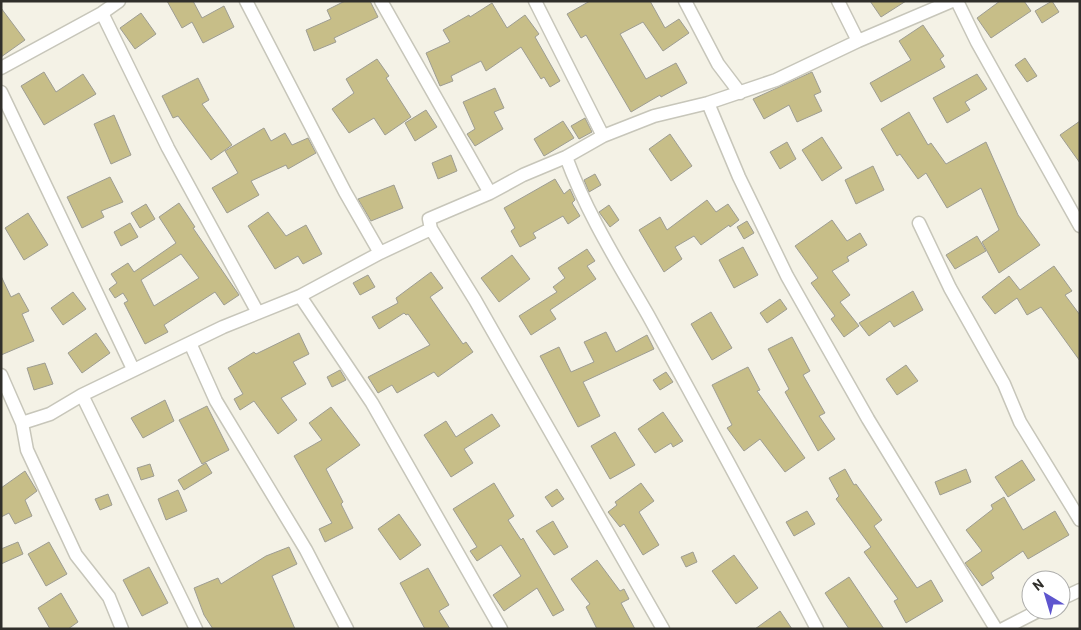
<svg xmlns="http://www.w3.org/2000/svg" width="1081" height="630" font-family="Barlow,sans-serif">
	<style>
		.building { fill: #c7be88; stroke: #9e9d92; fill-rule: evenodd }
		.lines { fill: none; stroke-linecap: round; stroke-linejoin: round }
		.street-casing { stroke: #c7c6ba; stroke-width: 15 }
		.street { stroke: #fff; stroke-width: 12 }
	</style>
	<rect width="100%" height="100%" fill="#f4f2e6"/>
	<path class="building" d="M167,1H193L202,18L224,6L234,27L203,43L192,22L182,28Z
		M345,1H370L378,17L334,38L336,42L314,51L306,30L331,19L327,10Z
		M590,1H650L665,28L679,19L689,33L663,51L643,22L620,34L646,79L676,63L687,83L661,97L660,95L631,112L586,35L581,38L567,14Z
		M870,1H906L881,17Z
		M1000,1H1024L1031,11L991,38L977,18Z
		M1052,1L1059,12L1042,23L1035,11Z
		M492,3L507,28L525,15L539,34L535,37L560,81L550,87L544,77L541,79L521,47L486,71L481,61L451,76L453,81L440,86L426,53L450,42L443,30L469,15L470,17Z
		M1,8L25,40L1,57Z
		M141,13L156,34L135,49L120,28Z
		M923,25L944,56L940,59L945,67L881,102L870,83L911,60L899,41Z
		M1025,58L1037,76L1027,82L1015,65Z
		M377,59L389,76L386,78L411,117L385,135L374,118L349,133L332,109L354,93L346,79Z
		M44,72L56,92L83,74L96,94L44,125L21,86Z
		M812,72L821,92L814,95L822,111L797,122L789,105L764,119L753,99Z
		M977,74L987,89L965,102L970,110L947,123L933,98Z
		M198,78L209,100L202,104L232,145L211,160L178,116L173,118L162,96Z
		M495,88L504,108L494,112L503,129L475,146L467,134L475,129L463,102Z
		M426,110L437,127L415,141L405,123Z
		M909,112L928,145L931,143L946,164L986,142L1018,215L1040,245L999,273L982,242L999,230L981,188L947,208L926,173L918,179L900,154L897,156L881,129Z
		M114,115L131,155L111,164L94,124Z
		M585,118L592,132L579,139L571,126Z
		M563,121L574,138L544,156L534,139Z
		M1080,121V163L1060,135Z
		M264,128L271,141L285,133L292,145L308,138L316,153L288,169L286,165L251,181L259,195L227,213L212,188L238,173L225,151Z
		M670,134L692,166L671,181L649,149Z
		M822,137L842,168L822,181L802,150Z
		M787,142L796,159L780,169L770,152Z
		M451,155L457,171L438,179L432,163Z
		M873,166L884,190L856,204L845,180Z
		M595,174L601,185L589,192L584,180Z
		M110,177L123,202L101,211L104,217L82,228L67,197Z
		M555,179L564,194L570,189L575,200L572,203L580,216L568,224L563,216L533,233L536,238L520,247L511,231L515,228L504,208Z
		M394,185L403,208L371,221L358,199Z
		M707,200L716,212L728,204L739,220L730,227L729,225L701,245L694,236L675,247L682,259L664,272L639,230L660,217L667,230Z
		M179,203L195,227L193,228L239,295L224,305L215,292L164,325L168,332L145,344L124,303L128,301L123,293L115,298L109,289L117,283L111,274L128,263L134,272L176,243L159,217ZM181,254L199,278L154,306L141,280Z
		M146,204L155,219L140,228L131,213Z
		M609,205L619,220L610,227L599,212Z
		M268,212L286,236L306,225L322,254L303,264L298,256L275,269L248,226Z
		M28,213L48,245L24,260L5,228Z
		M832,220L847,241L860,233L867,245L847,257L849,261L832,271L850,295L840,302L859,326L844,337L831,319L835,316L811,283L818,278L795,246Z
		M747,221L754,233L744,239L737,227Z
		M130,223L138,237L121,246L114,232Z
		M977,236L986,251L955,269L946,255Z
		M743,247L758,275L734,288L719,260Z
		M587,249L595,261L587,266L596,279L550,310L556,319L531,335L519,316L557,292L553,287L565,278L558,268Z
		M512,255L530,279L499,302L481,278Z
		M1054,266L1072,291L1065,295L1080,315V361L1041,307L1027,315L1017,298L995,314L982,297L1009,276L1020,290Z
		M431,272L443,288L430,297L463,344L466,342L473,352L438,377L434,372L397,393L392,385L378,393L368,377L430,345L408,314L406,315L404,313L379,329L372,317L398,303L396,298Z
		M368,275L375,287L360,295L353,283Z
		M1,276L11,297L19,293L29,311L22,314L34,341L1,355Z
		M913,291L923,310L894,327L890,321L869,336L859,323Z
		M73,292L86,309L63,325L51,308Z
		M780,299L787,309L767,323L760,313Z
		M711,312L732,348L712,360L691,324Z
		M606,332L616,352L647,335L654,349L583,382L600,416L578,427L540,356L559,347L571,372L594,362L584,342Z
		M96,333L110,353L82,373L68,353Z
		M299,333L309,354L293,362L306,384L281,398L297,420L278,434L254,401L240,410L234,399L243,394L228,368L254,352L256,354Z
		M792,337L810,371L803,375L825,413L819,416L835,439L818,451L785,392L789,389L768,349Z
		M45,363L53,384L34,390L27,368Z
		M906,365L918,381L897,395L886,379Z
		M748,367L760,390L757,391L805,458L785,472L760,439L744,451L727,428L732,425L712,385Z
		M340,370L346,380L332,387L327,377Z
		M666,372L673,382L660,390L653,380Z
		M165,400L174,421L143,438L131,418Z
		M207,406L229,450L202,464L179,420Z
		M331,407L360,445L326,469L343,502L341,504L353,528L325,542L319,529L332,523L294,456L322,440L309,423Z
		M663,412L683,441L673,447L671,443L655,453L638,429Z
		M492,414L500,426L464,449L473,463L451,477L424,435L446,421L456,437Z
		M615,432L635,465L610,479L591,446Z
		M1022,460L1035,480L1008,497L995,477Z
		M206,463L212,473L184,490L178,480Z
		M150,464L154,476L141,480L137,468Z
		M845,469L854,485L856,484L882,520L874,526L917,588L931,580L943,601L906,623L894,601L898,599L864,552L871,547L836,499L839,496L829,478Z
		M966,469L971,482L940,495L935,482Z
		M25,471L37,491L25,500L32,516L15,524L9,513L1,517V488Z
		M494,483L514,516L508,520L521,540L523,538L564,610L553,616L537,588L504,611L493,595L521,576L501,545L477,561L470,551L477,547L453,509Z
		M641,483L654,501L639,512L659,545L643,555L624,524L620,527L608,512L617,505L615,502Z
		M557,489L564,499L552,507L545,497Z
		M178,490L187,511L166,520L158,499Z
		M108,494L112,505L100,510L95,499Z
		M1004,497L1023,530L1055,511L1069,535L1028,559L1023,551L991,573L994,578L982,586L965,563L982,551L966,530L993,509L991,505Z
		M807,511L815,524L794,536L786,522Z
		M399,514L421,545L400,560L378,529Z
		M553,521L568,547L554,555L536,531Z
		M18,542L23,554L1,564V549Z
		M49,542L67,574L46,586L28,554Z
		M289,547L297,564L272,576L295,629H213L204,615L194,588L218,578L221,584L266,556Z
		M693,552L697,562L686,567L681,557Z
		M734,555L758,588L736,604L712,571Z
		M597,560L620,591L624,589L629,599L621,603L635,629H597L586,607L590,604L571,579Z
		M149,567L168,603L142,616L123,580Z
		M428,568L449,605L439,611L450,629H425L400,583Z
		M849,577L884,629H849L825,593Z
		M61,593L78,622L68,629H50L38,608Z
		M780,611L792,629H755Z"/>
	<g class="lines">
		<defs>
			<path id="street" d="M246,1L345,192L380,253
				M381,1L490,193
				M535,1L603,136
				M685,1L718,64L740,93
				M838,1L858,41
				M957,1L977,42L1080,226
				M102,13L168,148L258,313
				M1,68L102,13L119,1
				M1,92L133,369
				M708,103L739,177L787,276L868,419L996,629
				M566,157C587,214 618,263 648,315C705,419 762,524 817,629
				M919,223L950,288L1004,384L1020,422L1080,520
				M431,229L380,253L300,296L372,403L501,629
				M190,343L216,401L306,550L347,629
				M1,375L22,423L27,450L76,555L109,597L122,629
				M22,423L50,414L82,395
				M1061,599L1080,590
				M196,629L82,395L223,327L300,296
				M663,629L475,300L431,229L429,219L490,193L523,175L566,157L603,136L654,116L708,103L776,80L858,41L952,1
				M1003,629L1040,610"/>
		</defs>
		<use href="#street" class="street-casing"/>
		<use href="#street" class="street"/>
	</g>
	<rect width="1081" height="630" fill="none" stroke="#302f2b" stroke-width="5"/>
	<g transform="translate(1046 595) rotate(322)"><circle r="24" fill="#ffffff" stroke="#acacaa"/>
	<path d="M0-4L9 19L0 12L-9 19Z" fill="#5e55ce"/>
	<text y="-8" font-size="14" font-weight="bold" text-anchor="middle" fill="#302f2b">N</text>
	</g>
</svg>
